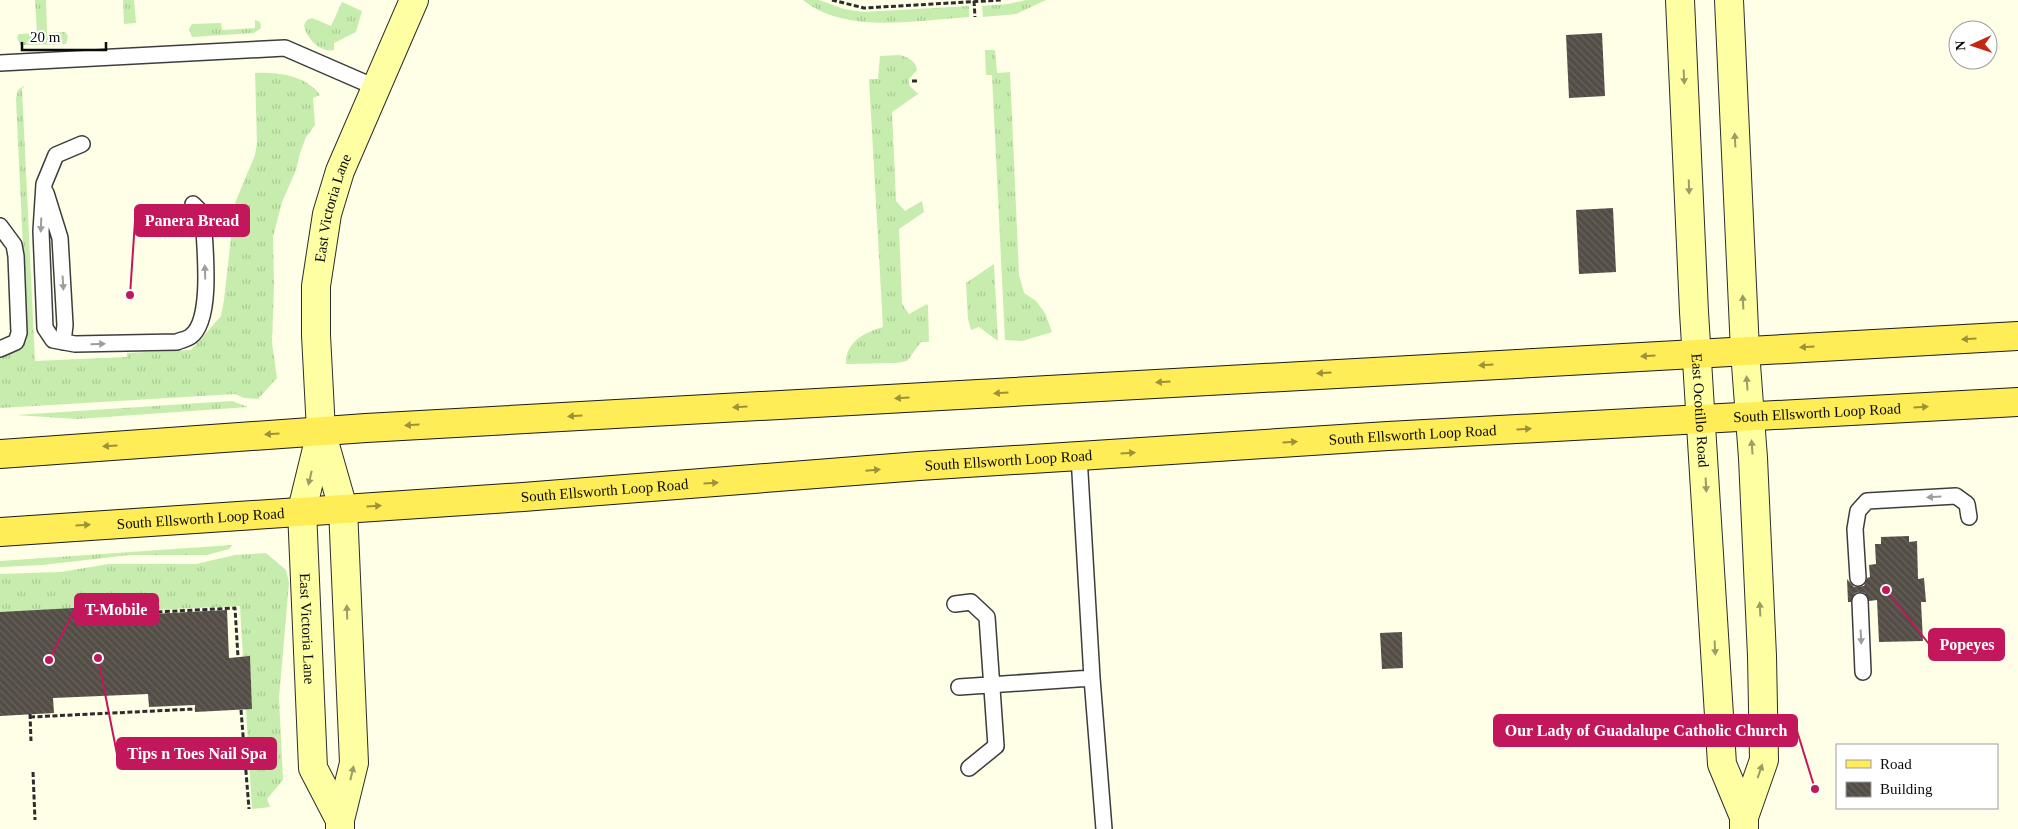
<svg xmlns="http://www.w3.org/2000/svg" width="2018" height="829" font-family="Georgia,serif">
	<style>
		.grass { fill: url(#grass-tufts) }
		.building { fill: url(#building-back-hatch) }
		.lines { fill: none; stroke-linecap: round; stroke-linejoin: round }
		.lane-casing { stroke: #3d3d3d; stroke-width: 18 }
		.secondary-casing { stroke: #2c2c2c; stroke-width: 30 }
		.primary-casing { stroke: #1b1b1b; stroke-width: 30 }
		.path { stroke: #2c2c2c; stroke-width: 3; stroke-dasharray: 5 2.5; stroke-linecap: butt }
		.lane { stroke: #fff; stroke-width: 15 }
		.secondary { stroke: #fdffa2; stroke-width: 28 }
		.primary { stroke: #ffed57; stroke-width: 28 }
		.oneway { fill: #9c9d65 }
		.oneway2 { fill: #9d9d9d }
		.oneway3 { fill: #9d9238 }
		.labels { text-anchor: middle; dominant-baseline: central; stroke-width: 5; stroke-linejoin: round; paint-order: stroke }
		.street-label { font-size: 15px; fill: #0a0a0a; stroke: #fff }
		.leader { fill: none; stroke: #c2185b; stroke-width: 2 }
		.callout-dot { fill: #c2185b; stroke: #fff; stroke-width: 2 }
		.callout { fill: #c2185b; stroke: #c2185b; stroke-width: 2 }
		.callout-label { font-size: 16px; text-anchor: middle; font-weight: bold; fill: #fff }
	</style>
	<defs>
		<pattern id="grass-tufts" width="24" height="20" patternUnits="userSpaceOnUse" patternTransform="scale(1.25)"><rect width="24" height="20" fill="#c6ecae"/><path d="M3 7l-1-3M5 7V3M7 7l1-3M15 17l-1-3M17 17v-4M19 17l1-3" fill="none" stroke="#a9c994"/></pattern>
		<pattern id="building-back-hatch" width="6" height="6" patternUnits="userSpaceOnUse" patternTransform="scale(1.25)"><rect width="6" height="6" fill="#534d46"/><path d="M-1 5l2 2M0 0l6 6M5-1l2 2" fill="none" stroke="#67625c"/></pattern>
	</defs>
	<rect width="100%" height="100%" fill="#fffee7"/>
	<path class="grass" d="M35,0H46L47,33L65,32L68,36L66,44L20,45L17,37L19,34L37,33Z
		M123,0H134L136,23L124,24Z
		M803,0H819L844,9L863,12L969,6V17C917,20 846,35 803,0Z
		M1026,0H1046L1016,14L983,17L982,6L1008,4Z
		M342,2L362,11L356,32L334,43V50C320,53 306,38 304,25L307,20L312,18L331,26Z
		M255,20L260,22L261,28L254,33L192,37L189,29L192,24L221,23L222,30L255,28Z
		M985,50H995L997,73L1010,72L1019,275L1024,293L1036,301L1045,313L1052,332L1022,341L1005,340L992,75H986Z
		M899,55C908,57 916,61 917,70L909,79V85L918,94L892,112L896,201L905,211L922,201L924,212L899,229L902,304L909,314L927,304L928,306L929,342H921L907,361L896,363L846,364C846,342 863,333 883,327L869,79H878L880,56Z
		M255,73C276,72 306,75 320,95L313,98L315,125L306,137L300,153L296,170L282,202L273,237L274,285L272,343L277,378L258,399L244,398L235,394L0,408V355C15,354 22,348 27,333L16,98L18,90L25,85L22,89L35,361L127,357V353L191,350L221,316L224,300L235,203L255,155L257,143Z
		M994,264L998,341L979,327L971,330L968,319L966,283Z
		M232,401L248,407L77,419L16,415Z
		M232,545L229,549L207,555H130L42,565L0,567V561Z
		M266,553L286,570L289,583L279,698L283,780L267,799L270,807L252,809L246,709H252L250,657H243L240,606L0,617V574L61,572L109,564H196L235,555Z"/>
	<path class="building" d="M1602,33L1605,96L1569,98L1566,35Z
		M1613,208L1616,272L1579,274L1576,210Z
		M1909,536V542L1917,541L1918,579L1924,578L1926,602H1921L1923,641L1879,642L1877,600L1869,601L1865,593L1859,592L1855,593L1851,602H1848L1847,579L1854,587L1864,586L1867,578L1870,577L1869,565L1876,564L1875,544H1881V537Z
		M74,608L75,618L227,610L229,658L250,656L252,709L195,712V705L149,707L148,694L53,698L54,713L0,716V612Z
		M1402,632L1403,668L1382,669L1380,633Z"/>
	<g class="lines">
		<defs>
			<path id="lane" d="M0,63L285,48L377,88
				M82,144L56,155L44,184L41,231L45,328L53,340L75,344L177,342C181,340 188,339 191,336C214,319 204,241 203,214L193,204
				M46,193L60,238L65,325L63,342
				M0,349L16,342L19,333L16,256L14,245L0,226
				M1858,578L1855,529L1858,511L1867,501L1956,496L1967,504L1969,517
				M1860,601L1863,672
				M955,604L971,602L987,617L996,746L969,768
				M1092,678L1104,829
				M959,687L1092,678L1079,456"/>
			<g id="secondary">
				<path id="s1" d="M1680,0L1694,312L1722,764L1744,817"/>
				<path d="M1729,0L1745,351L1753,458L1762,656L1764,760L1744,817V829"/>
				<path id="s2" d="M321,432L302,510L313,768L340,820"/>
				<path id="s3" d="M340,829V820L354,763L343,508L321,431L316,335V286L327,214L340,171L414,0"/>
			</g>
			<g id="primary">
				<path d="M0,454L366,428L2018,336"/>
				<path id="s4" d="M0,532L523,497L919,466L1079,456L1388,436L2018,402"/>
			</g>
		</defs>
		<use href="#lane" class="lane-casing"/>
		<use href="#secondary" class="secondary-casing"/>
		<use href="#primary" class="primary-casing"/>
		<path class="path" d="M832,0L864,8L1002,0
			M974,1L975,17
			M912,81H918
			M75,616L235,608L238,657
			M241,710L249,809
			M30,714L31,741
			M30,717L195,709
			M33,772L35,820"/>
		<use href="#lane" class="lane"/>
		<use href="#secondary" class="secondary"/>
		<use href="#primary" class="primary"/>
	</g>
	<defs><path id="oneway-solid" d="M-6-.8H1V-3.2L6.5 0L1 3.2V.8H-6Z" transform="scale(1.25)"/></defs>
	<g class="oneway">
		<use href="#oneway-solid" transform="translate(1684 77) rotate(87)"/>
		<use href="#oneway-solid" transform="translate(1735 140) rotate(-93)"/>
		<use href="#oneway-solid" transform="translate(1689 187) rotate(88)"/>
		<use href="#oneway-solid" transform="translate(1743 302) rotate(-93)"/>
		<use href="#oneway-solid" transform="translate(1747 383) rotate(-94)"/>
		<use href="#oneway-solid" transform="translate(1752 447) rotate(-94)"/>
		<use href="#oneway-solid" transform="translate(310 478) rotate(103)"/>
		<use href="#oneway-solid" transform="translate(1706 485) rotate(87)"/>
		<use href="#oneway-solid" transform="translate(1760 609) rotate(-93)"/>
		<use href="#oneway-solid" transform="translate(347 612) rotate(-92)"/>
		<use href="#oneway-solid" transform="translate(1715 648) rotate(87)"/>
		<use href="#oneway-solid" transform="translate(1760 771) rotate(-71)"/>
		<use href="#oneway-solid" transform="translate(352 773) rotate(-77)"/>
	</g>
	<g class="oneway2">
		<use href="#oneway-solid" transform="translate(41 225) rotate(92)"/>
		<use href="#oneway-solid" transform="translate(205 272) rotate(-92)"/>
		<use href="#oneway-solid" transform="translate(63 283) rotate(87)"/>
		<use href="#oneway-solid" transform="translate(98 344) rotate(-1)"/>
		<use href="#oneway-solid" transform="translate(1934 497) rotate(176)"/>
		<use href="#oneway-solid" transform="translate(1861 637) rotate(87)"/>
	</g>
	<g class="oneway3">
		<use href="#oneway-solid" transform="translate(1969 339) rotate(177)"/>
		<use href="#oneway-solid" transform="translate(1807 347) rotate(177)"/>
		<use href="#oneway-solid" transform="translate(1648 356) rotate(177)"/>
		<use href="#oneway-solid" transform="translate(1486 365) rotate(177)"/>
		<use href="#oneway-solid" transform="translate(1324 373) rotate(177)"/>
		<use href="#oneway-solid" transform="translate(1163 382) rotate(176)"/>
		<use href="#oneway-solid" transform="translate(1001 393) rotate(176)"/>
		<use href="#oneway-solid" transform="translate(902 398) rotate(177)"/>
		<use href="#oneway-solid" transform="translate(740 407) rotate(177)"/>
		<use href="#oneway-solid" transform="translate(1921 407) rotate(-3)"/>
		<use href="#oneway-solid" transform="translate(575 416) rotate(177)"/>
		<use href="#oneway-solid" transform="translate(412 425) rotate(177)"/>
		<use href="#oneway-solid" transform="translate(1524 429) rotate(-3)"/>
		<use href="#oneway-solid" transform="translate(272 434) rotate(176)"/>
		<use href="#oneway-solid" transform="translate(1290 442) rotate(-4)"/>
		<use href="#oneway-solid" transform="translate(110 446) rotate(176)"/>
		<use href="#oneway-solid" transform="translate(1128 453) rotate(-4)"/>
		<use href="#oneway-solid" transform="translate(873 470) rotate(-5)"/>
		<use href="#oneway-solid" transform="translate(711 483) rotate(-4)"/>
		<use href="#oneway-solid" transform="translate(374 506) rotate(-3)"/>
		<use href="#oneway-solid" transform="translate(83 525) rotate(-4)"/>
	</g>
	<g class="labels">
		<g class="street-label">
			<text stroke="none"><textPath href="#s3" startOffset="628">East Victoria Lane</textPath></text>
			<text stroke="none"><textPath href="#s1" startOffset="411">East Ocotillo Road</textPath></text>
			<text stroke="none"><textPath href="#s4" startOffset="1821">South Ellsworth Loop Road</textPath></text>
			<text stroke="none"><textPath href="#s4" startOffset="1416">South Ellsworth Loop Road</textPath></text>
			<text stroke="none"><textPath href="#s4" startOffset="1011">South Ellsworth Loop Road</textPath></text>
			<text stroke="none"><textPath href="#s4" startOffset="606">South Ellsworth Loop Road</textPath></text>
			<text stroke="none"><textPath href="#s4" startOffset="201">South Ellsworth Loop Road</textPath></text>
			<text stroke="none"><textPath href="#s2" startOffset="199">East Victoria Lane</textPath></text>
		</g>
	</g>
	<path class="leader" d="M130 295L135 221M49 660L75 609M1886 590L1929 644M1815 789L1797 731M98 658L117 754"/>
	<g class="callout-dot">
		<circle cx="130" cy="295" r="5"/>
		<circle cx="49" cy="660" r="5"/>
		<circle cx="1886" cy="590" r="5"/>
		<circle cx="1815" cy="789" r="5"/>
		<circle cx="98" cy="658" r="5"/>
	</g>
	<g class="callout">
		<rect x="135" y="205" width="114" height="31" rx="5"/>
		<rect x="75" y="594" width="83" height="31" rx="5"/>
		<rect x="1929" y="629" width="75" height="31" rx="5"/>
		<rect x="1494" y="715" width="303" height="31" rx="5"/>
		<rect x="117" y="738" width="159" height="31" rx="5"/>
	</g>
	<g class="callout-label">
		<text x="192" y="226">Panera Bread</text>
		<text x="116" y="615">T-Mobile</text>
		<text x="1967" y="650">Popeyes</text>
		<text x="1646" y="736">Our Lady of Guadalupe Catholic Church</text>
		<text x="197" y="759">Tips n Toes Nail Spa</text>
	</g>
	<rect x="1836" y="744" width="162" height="65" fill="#ffffff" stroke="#9d9d9d"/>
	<rect x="1846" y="760" width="25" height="8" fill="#ffed57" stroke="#9d9d9d"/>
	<text x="1880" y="769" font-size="15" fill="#0a0a0a">Road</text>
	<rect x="1846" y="782" width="25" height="15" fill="url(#building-back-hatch)" stroke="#9d9d9d"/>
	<text x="1880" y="794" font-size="15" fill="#0a0a0a">Building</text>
	<g transform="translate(1973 45) rotate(267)"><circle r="24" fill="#ffffff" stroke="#9d9d9d"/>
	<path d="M0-4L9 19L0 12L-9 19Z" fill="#c42718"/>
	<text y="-8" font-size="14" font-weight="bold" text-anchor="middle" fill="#0a0a0a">N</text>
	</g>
	<path d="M22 42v8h84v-8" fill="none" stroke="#0a0a0a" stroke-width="2.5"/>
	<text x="30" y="42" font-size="15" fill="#0a0a0a" stroke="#ffffff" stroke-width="4" paint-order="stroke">20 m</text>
</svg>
